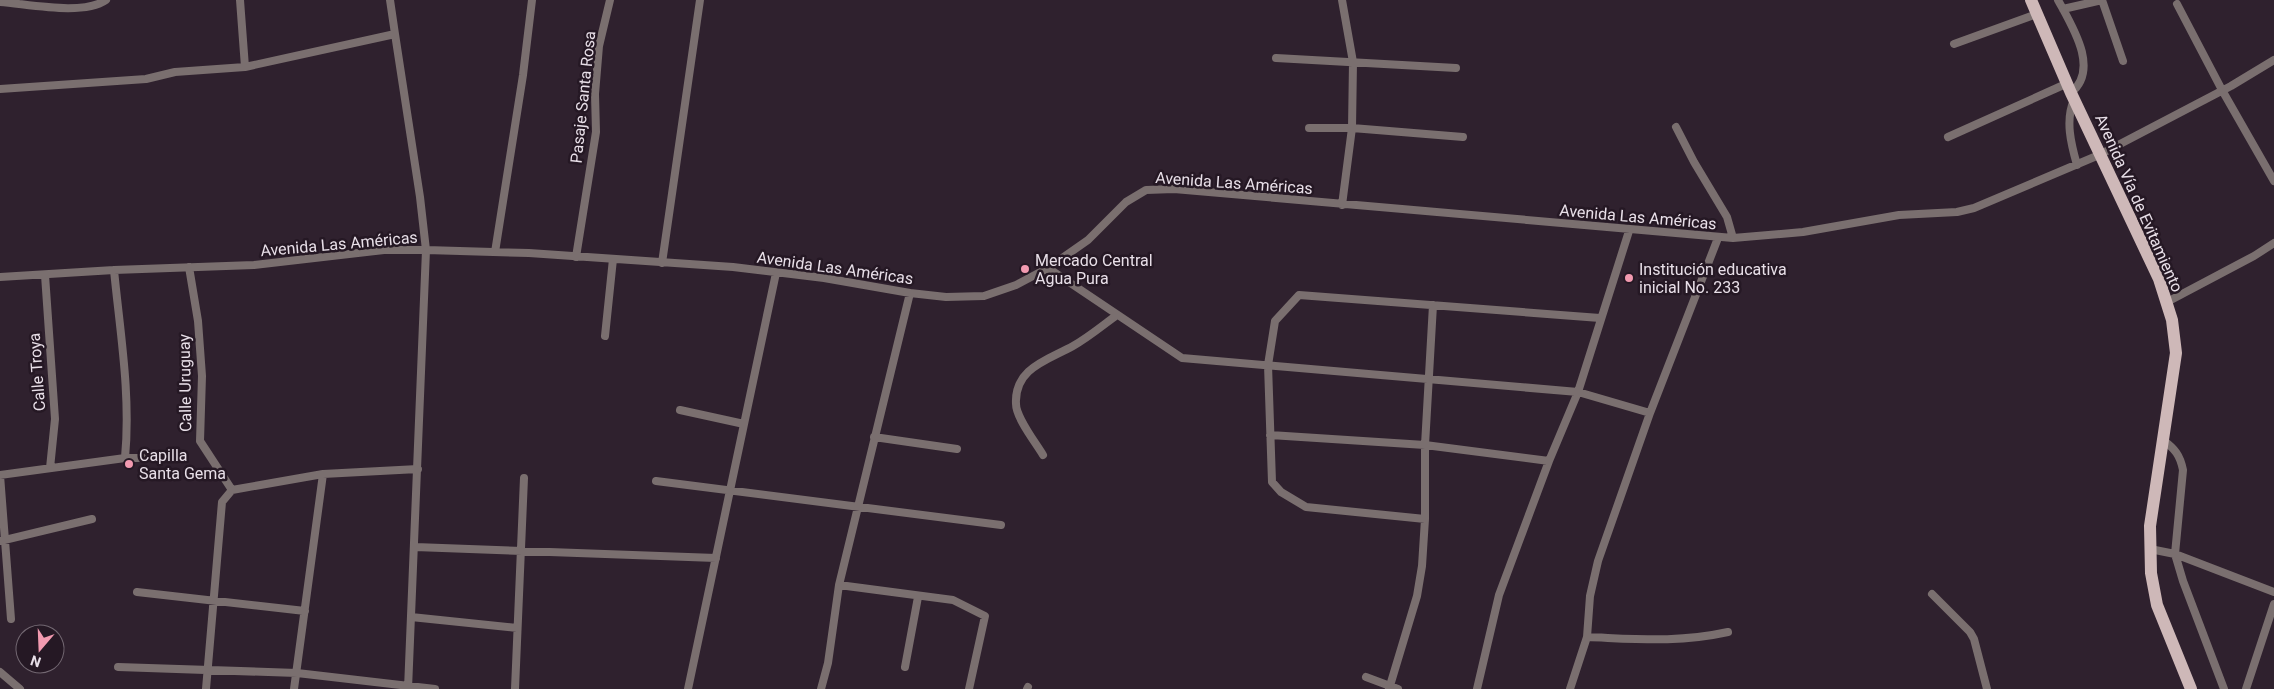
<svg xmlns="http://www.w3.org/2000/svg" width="2274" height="689" font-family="Roboto,sans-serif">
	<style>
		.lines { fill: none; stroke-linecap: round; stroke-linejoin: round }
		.minor { stroke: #7a6f6f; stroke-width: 8 }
		.primary { stroke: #ceb8b8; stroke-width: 12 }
		.poi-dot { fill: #f29ab0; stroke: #251824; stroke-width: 2 }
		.labels { text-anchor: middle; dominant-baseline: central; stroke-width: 5; stroke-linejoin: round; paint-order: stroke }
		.street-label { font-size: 16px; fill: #e8dfe8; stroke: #251824 }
		.poi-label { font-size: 16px; fill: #e8dfe8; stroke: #251824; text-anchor: start }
	</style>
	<rect width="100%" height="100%" fill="#2f212e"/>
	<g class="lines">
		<path class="minor" d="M240,0L245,67
			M390,0L395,34
			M1342,0L1353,62L1352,128L1342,205
			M2058,0C2072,26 2100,69 2071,93
			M0,2C28,4 83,16 106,0
			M2177,4L2222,90L2274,181
			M2063,9L2102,0L2123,61
			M1954,44L2037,14
			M1276,58L1456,68
			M0,89L146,79L175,72L245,67L395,34L420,197L426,250L408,689
			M2074,100C2065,120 2071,144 2077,165
			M1676,127L1694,162L1727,217L1733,238
			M1309,128H1352L1463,137
			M1948,137L2068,83
			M495,252L523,75L532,0
			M576,257L596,132L595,94L599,46L610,0
			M662,263L700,0
			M189,267L198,321L202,376L200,441L232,490
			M1048,268L1182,358L1578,392L1650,413
			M114,270C120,332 131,395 125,458
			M45,275L55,419L50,468
			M0,277L114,270L254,265L384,250H426L529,253L733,267L824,278L910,293L946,297L984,296L1016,285L1048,268L1088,240L1126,202L1146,190L1174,189L1733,238L1803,232L1899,215L1957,212L1974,208L2099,155L2231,86L2274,60
			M2167,302L2254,256L2274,243
			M605,336L613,259
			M680,410L744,424
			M1270,435L1425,445L1549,461
			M874,437L957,449
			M2163,440C2175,449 2180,455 2183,470L2175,554L2183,581L2224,689
			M1043,455C1036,443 1016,418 1016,404C1014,368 1048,360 1073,346C1089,337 1103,325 1117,315
			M0,475L11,619
			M0,475L125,458H143
			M656,481L1001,525
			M1425,519L1306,507L1281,492L1272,482L1268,365L1275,321L1299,295L1600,318
			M0,541L92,519
			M415,547L716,558
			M2150,549L2175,554L2274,592
			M839,585L953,600L985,616L969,689
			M137,592L305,611
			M1932,594L1970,632L1974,639L1987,689
			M411,617L517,628
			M1587,637C1638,639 1678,643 1728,632
			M118,667L297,673L435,689
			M905,667L918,597
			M0,672L20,689
			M1366,677L1398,689
			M206,689L222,502L232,490L323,474L418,469
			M294,689L323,474
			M515,689L524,478
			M688,689L776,273
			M821,689L828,663L839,585L910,293
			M1027,689L1028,687
			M1389,689L1417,596L1422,566L1425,519V445L1433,305
			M1477,689L1499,595L1549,461L1578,392L1629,231
			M1570,689L1587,637L1590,596L1598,561L1650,413L1718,238
			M2246,689L2274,604"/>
		<path class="primary" d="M2031,0L2071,93L2159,279L2172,320L2176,353L2150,526L2151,573L2157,605L2191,689"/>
	</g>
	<g class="poi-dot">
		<circle cx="1025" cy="269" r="5"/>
		<circle cx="1629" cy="278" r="5"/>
		<circle cx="129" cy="464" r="5"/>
	</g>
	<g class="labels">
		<g class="street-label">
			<text transform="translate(583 97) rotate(-84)">Pasaje Santa Rosa</text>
			<text transform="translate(1234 183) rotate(4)">Avenida Las Américas</text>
			<text transform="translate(2139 203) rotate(66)">Avenida Vía de Evitamiento</text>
			<text transform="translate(1638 217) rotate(5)">Avenida Las Américas</text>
			<text transform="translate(339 244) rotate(-5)">Avenida Las Américas</text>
			<text transform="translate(835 268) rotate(8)">Avenida Las Américas</text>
			<text transform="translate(37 372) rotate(-94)">Calle Troya</text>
			<text transform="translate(185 383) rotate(-91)">Calle Uruguay</text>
		</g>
		<g class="poi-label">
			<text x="1035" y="260">Mercado Central<tspan x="1035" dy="18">Agua Pura</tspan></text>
			<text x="1639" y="269">Institución educativa<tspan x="1639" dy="18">inicial No. 233</tspan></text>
			<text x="139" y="455">Capilla<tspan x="139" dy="18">Santa Gema</tspan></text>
		</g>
	</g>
	<g transform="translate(40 649) rotate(199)"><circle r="24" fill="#251824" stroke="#736872"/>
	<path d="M0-4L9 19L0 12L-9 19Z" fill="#f29ab0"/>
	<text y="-8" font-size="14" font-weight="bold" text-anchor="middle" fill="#e8dfe8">N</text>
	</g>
</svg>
